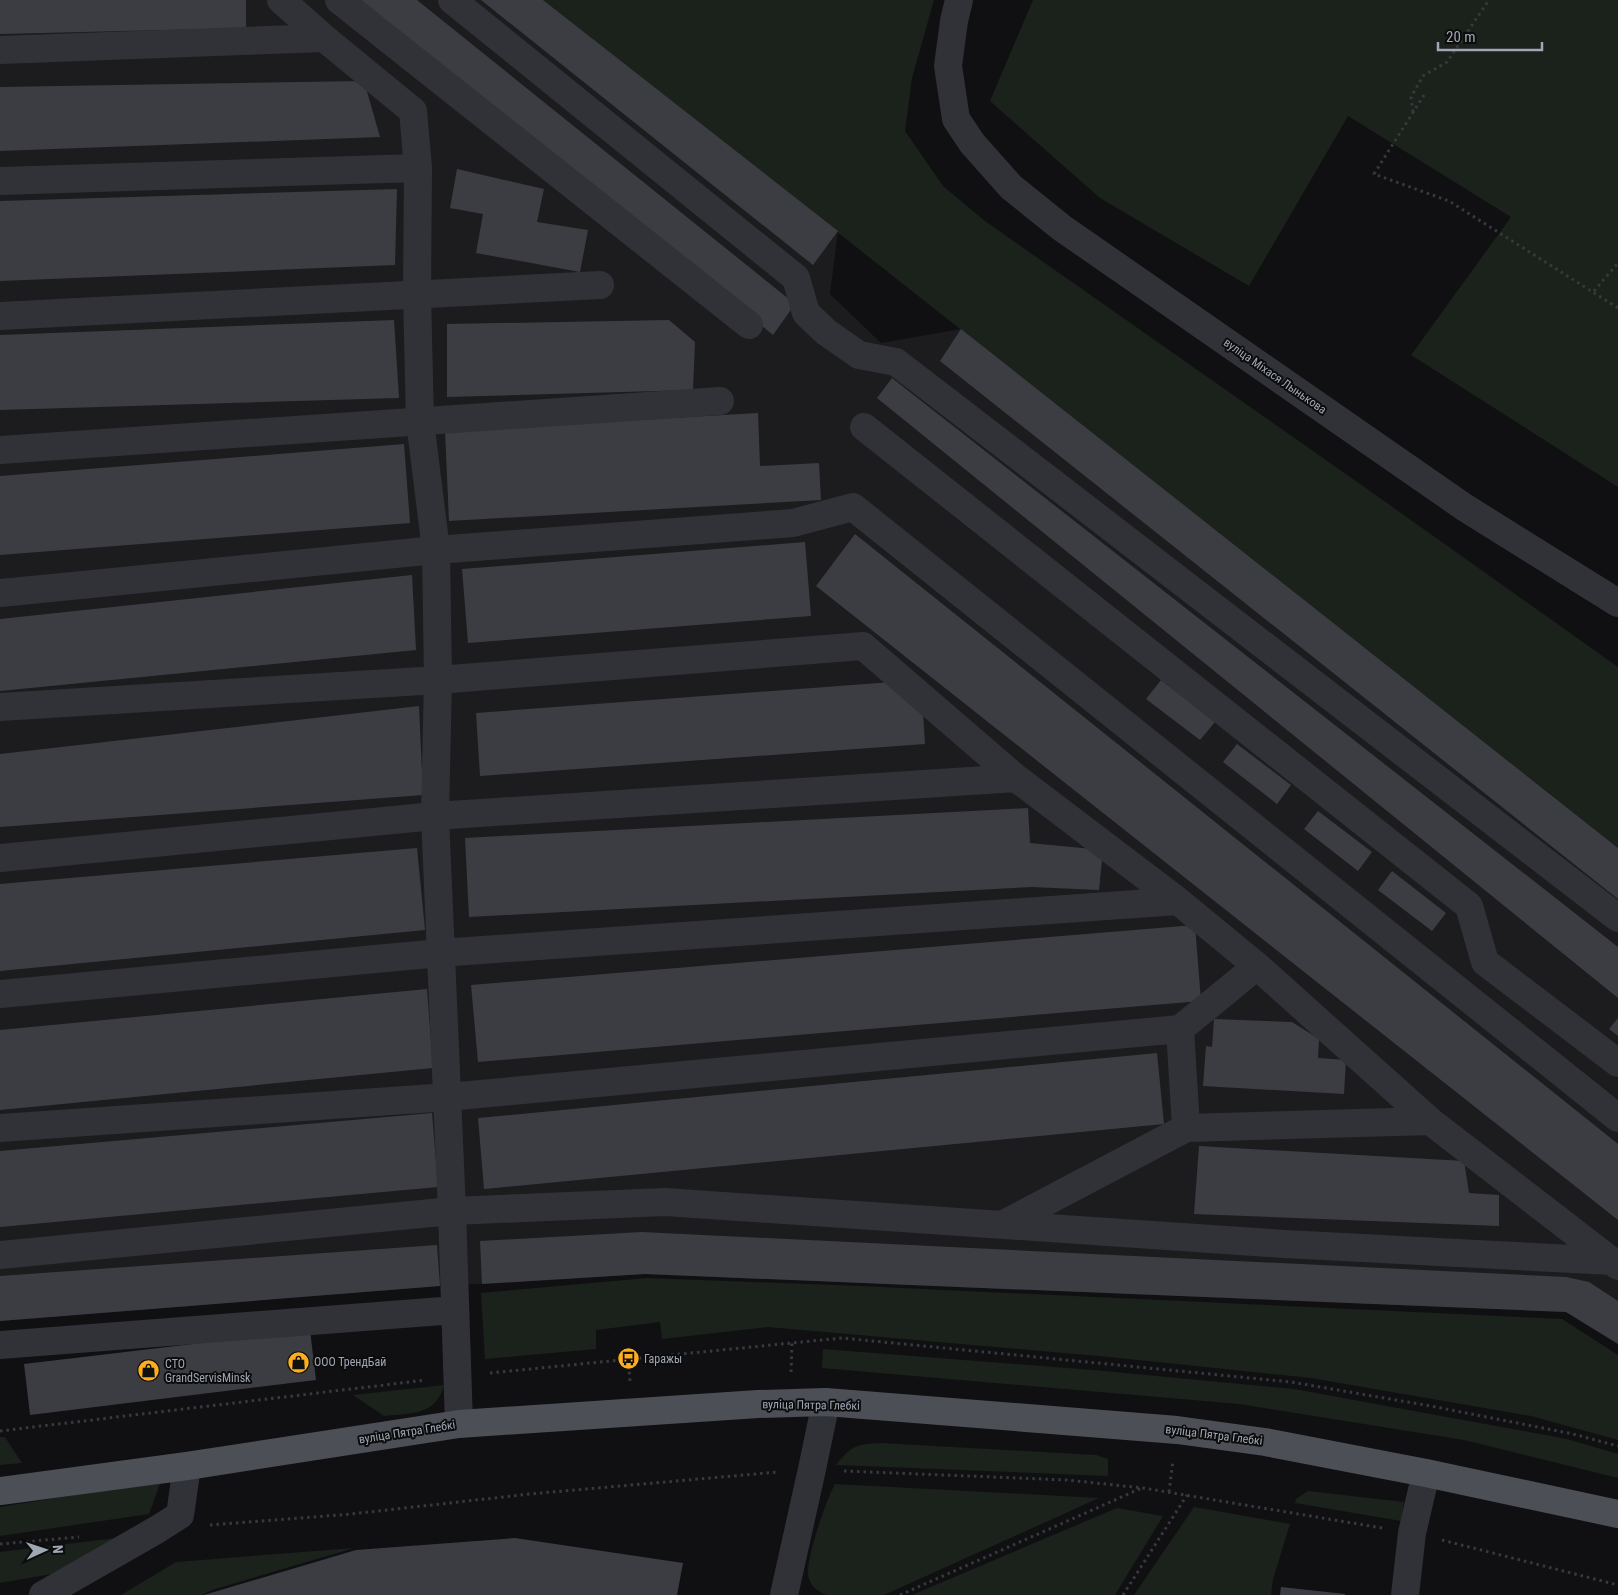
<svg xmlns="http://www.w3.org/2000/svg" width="1618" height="1595" font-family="'Roboto Condensed',sans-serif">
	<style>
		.built { fill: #1c1c1f }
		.green { fill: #1a221b }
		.building { fill: #3c3d42 }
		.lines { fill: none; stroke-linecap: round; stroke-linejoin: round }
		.path { stroke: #37393e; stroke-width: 3; stroke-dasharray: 2.5 4; stroke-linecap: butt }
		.minor { stroke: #313237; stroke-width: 28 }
		.major { stroke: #4d4f57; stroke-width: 28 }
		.labels { text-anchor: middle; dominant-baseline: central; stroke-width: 4; stroke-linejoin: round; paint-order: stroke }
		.street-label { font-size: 12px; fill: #a0a7b4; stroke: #0c0c0d }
		.poi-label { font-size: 12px; fill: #a0a7b4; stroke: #0c0c0d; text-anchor: start }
	</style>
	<rect width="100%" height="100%" fill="#101012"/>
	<path class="built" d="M0,0H543L838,231L830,294L881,343L961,329L1618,848V1344L1566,1312L645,1274L440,1286L0,1321Z"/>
	<path class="green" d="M543,0H934L912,78L905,131L943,186L985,221L1370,491L1618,667V848Z
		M1033,0H1618V487L1411,355L1511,217L1348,116L1249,286L1100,198L990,101Z
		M647,1278L860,1286L1562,1319L1618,1355V1440L1531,1416L1311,1378L1109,1357L768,1327L662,1339L660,1322L596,1330V1349L485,1359L481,1293Z
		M823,1349L1093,1370L1294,1389L1567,1439L1618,1454V1478L1464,1440L1239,1404L822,1368Z
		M444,1385C436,1416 411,1413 384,1416L353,1395Z
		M0,1437H5L22,1463L0,1465Z
		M882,1443L1096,1455L1108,1459V1476L836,1465C852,1445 857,1444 882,1443Z
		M161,1481L149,1514L0,1536V1507Z
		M835,1484L1099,1498L884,1595H827C817,1592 808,1584 808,1573C807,1556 826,1500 835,1484Z
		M1308,1491L1404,1502L1401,1521L1295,1503L1296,1499Z
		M1194,1507L1290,1524L1273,1579L1271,1595H1134Z
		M1117,1508L1163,1516L1115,1595H912Z
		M133,1536L52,1574L0,1583V1552Z
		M354,1548L212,1590L202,1595H121L176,1562Z"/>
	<path class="building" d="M0,0H246V28L0,34Z
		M360,0H417L795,304L773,335Z
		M481,0H543L838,231L813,265Z
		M364,81L380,137L0,151V87Z
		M457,169L544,189L537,222L588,230L580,272L476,253L483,214L450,208Z
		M397,189L395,265L0,281V201Z
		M394,320L399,398L0,410V335Z
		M669,320L695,342L693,390L447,397V324Z
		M961,329L1618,848V899L940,361Z
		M892,378L1618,947V998L877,398Z
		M758,413L760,466L819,463L821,500L449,521L445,431Z
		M404,444L410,523L0,555V476Z
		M855,534L1618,1144V1220L816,586Z
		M805,542L811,616L468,643L462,569Z
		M412,575L416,650L0,691V619Z
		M1161,680L1215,722L1200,740L1146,699Z
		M892,682L923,712L925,744L480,776L476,713Z
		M419,706L423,795L0,827V754Z
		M1237,744L1291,785L1277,804L1223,762Z
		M1028,808L1030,843L1103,850L1099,890L1032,887L469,917L465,838Z
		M1318,811L1372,852L1358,871L1304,829Z
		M417,848L425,930L0,971V884Z
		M1392,871L1446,913L1432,931L1378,890Z
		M1195,925L1201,1001L478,1062L471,985Z
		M427,989L433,1068L0,1110V1030Z
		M1618,1018V1036L1609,1029Z
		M1214,1019L1292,1022L1319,1039L1318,1058L1346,1060L1344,1094L1203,1086L1206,1046L1212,1047Z
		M1157,1053L1164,1124L484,1189L478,1118Z
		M432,1113L438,1187L0,1227V1151Z
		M1199,1146L1464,1161L1469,1193L1499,1195V1226L1194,1214Z
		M642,1232L1566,1277L1589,1282L1618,1301V1344L1566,1312L645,1274L482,1284L480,1241Z
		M437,1245L440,1286L0,1321V1276Z
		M310,1330L316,1380L30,1415L24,1364Z
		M515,1538L683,1563L677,1595H204L356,1550Z
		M1281,1587L1345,1594V1595H1280Z"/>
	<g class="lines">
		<path class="path" d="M1424,95L1374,174L1449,201L1618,308
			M1413,112L1411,97L1423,76L1447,62L1489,0
			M1594,291L1618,263
			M628,1359L630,1381
			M791,1372L792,1343
			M490,1373L842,1338L1291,1382L1431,1406L1573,1434L1618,1446
			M0,1431L426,1380
			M844,1471L1067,1480L1143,1488L1382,1528
			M1169,1492L1173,1460
			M210,1525L351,1514L530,1494L778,1472
			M1442,1540L1618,1585
			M0,1544L79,1537
			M900,1595L1142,1488
			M1123,1595L1187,1495"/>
		<path class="minor" d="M281,0L324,38L413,111L418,168L417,294L420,421L436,550L438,680L435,816L452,1211L459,1424
			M339,0L749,325
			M452,0L796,278L806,313L826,332L859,355L896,362L1618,918
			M959,0L954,21L948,66L956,119L972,143L1011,187L1062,228L1464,507L1618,603
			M0,50L324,38
			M0,181L418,168
			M0,316L600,285
			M864,427L1469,906L1485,962L1618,1063
			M0,450L720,401
			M0,593L436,550L793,523L853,507L1618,1118
			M0,707L438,680L863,646L1016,778L1178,901L1257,966L1430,1121L1618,1266
			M0,858L435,816L1016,778
			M0,994L440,953L1178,901
			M1180,1029L1186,1128
			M0,1128L448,1097L1180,1029L1257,966
			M1002,1225L1186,1128L1430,1121
			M0,1255L452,1211L665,1202L1285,1244L1612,1261
			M0,1345L455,1310
			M43,1595L158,1529L180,1515L187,1466
			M784,1595L812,1469L826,1402
			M1405,1595L1412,1533L1426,1473"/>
		<path class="major" d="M0,1491L187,1466L459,1424L758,1404L826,1402L1177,1430L1265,1442L1426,1473L1618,1514"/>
	</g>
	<defs>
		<symbol id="bus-disc" viewBox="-11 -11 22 22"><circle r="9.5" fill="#ffad1c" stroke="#0c0c0d"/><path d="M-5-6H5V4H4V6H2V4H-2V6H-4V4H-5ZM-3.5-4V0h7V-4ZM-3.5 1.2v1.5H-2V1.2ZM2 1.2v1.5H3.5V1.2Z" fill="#111"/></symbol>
		<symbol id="shop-disc" viewBox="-11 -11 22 22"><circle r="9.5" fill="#ffad1c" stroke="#0c0c0d"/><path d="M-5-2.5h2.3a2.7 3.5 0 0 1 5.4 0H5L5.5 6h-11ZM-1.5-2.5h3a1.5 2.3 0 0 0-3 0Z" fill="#111"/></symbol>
	</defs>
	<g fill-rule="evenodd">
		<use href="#bus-disc" x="616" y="1346" width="25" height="25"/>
		<use href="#shop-disc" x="286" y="1350" width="25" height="25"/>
		<use href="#shop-disc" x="136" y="1358" width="25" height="25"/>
	</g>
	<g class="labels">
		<g class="street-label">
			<text transform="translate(1275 376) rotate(35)">вуліца Міхася Лынькова</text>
			<text transform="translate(811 1405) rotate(1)">вуліца Пятра Глебкі</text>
			<text transform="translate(407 1432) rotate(-9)">вуліца Пятра Глебкі</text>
			<text transform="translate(1214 1435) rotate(7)">вуліца Пятра Глебкі</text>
		</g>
		<g class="poi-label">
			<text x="644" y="1359">Гаражы</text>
			<text x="314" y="1362">ООО ТрендБай</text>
			<text x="165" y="1364">СТО<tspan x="165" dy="14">GrandServisMinsk</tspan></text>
		</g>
	</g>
	<g transform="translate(45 1550) rotate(87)" stroke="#0c0c0d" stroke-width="4" paint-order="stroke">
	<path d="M0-4L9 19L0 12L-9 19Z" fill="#a0a7b4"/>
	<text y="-8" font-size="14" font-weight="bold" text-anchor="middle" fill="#a0a7b4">N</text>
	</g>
	<path d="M1438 42v8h104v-8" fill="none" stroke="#a0a7b4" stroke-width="2.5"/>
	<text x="1446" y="42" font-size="15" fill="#a0a7b4" stroke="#0c0c0d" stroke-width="4" paint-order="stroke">20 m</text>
</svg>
